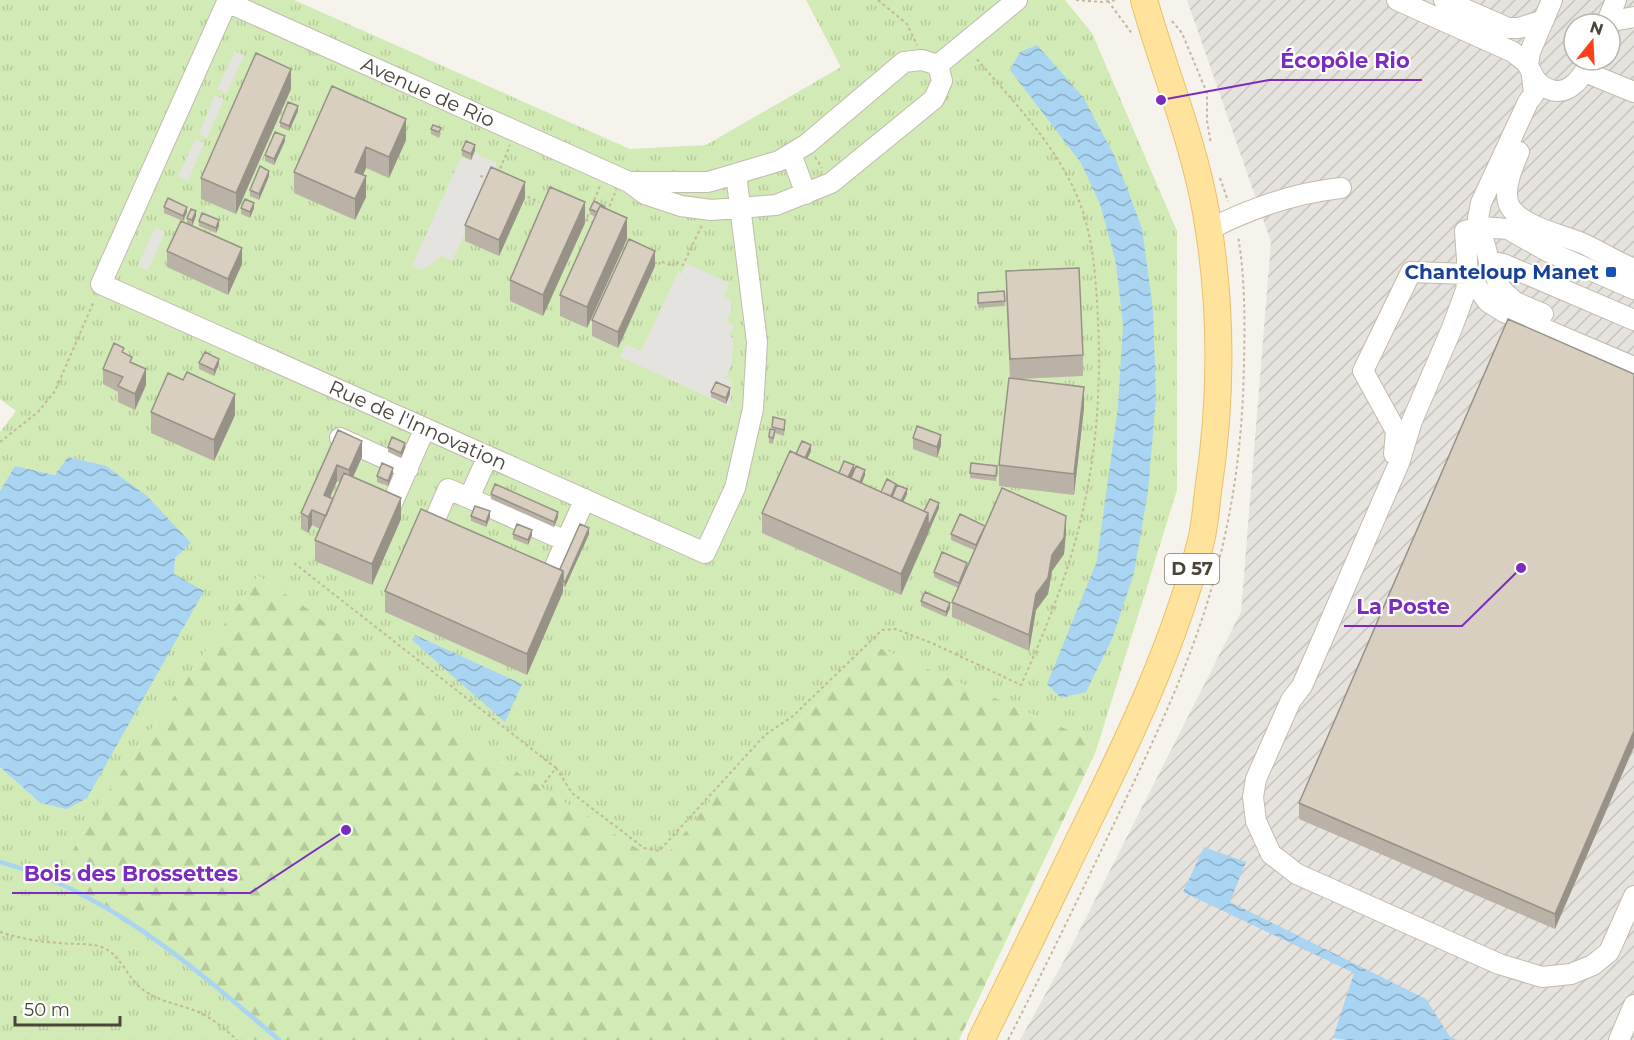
<svg xmlns="http://www.w3.org/2000/svg" width="1634" height="1040" font-family="Montserrat,sans-serif">
	<style>
		.industrial { fill: url(#industrial-furrows); fill-rule: evenodd }
		.grass { fill: url(#grass-tufts) }
		.forest { fill: url(#forest-firs) }
		.parking { fill: #e5e3e0 }
		.water { fill: url(#water-waves) }
		.lines { fill: none; stroke-linecap: round; stroke-linejoin: round }
		.stream { stroke: #a9d4f2; stroke-width: 4.5 }
		.minor-casing { stroke: #c2bbae; stroke-width: 22 }
		.major-casing { stroke: #e6c16a; stroke-width: 28 }
		.path { stroke: #c4b79f; stroke-width: 2; stroke-dasharray: 3 3; stroke-linecap: butt }
		.minor { stroke: #fff; stroke-width: 20 }
		.major { stroke: #ffe39c; stroke-width: 26 }
		.wall { fill: #bab2a6; fill-rule: evenodd }
		.shaded-wall { fill: #979187 }
		.building { fill: #d8cfc1; stroke: #979187; stroke-width: 1.5 }
		.transit-dot { fill: #1a4fb4; stroke: #fff; stroke-width: 2 }
		.labels { text-anchor: middle; dominant-baseline: central; stroke-width: 4.5; stroke-linejoin: round; paint-order: stroke }
		.shield { fill: #fff; stroke: #817c74; stroke-width: 1.5 }
		.shield-label { font-size: 18px; font-weight: bold; fill: #4b4439 }
		.street-label { font-size: 20px; fill: #4b4439; stroke: #fff }
		.transit-label { font-size: 20px; font-weight: bold; fill: #164399; stroke: #fff; text-anchor: end }
		.leader { fill: none; stroke: #7b2cbf; stroke-width: 2 }
		.callout-dot { fill: #7b2cbf; stroke: #fff; stroke-width: 2 }
		.callout-label { font-size: 21px; text-anchor: middle; font-weight: bold; fill: #7b2cbf; stroke: #fff; stroke-width: 4.5; stroke-linejoin: round; paint-order: stroke }
	</style>
	<defs>
		<pattern id="industrial-furrows" width="10" height="10" patternUnits="userSpaceOnUse" patternTransform="scale(1.5)"><rect width="10" height="10" fill="#e6e2dd"/><path d="M-1 1l2-2M0 10L10 0M9 11l2-2" fill="none" stroke="#c7c3be"/></pattern>
		<pattern id="grass-tufts" width="24" height="20" patternUnits="userSpaceOnUse" patternTransform="scale(1.5)"><rect width="24" height="20" fill="#d2eab5"/><path d="M3 7l-1-3M5 7V3M7 7l1-3M15 17l-1-3M17 17v-4M19 17l1-3" fill="none" stroke="#b6ca9c"/></pattern>
		<pattern id="forest-firs" width="22" height="20" patternUnits="userSpaceOnUse" patternTransform="scale(1.5)"><rect width="22" height="20" fill="#d2eab5"/><path d="M5 1l3.5 6h-7zM16 11l3.5 6h-7z" fill="#b6ca9c"/></pattern>
		<pattern id="water-waves" width="16" height="10" patternUnits="userSpaceOnUse" patternTransform="scale(1.5)"><rect width="16" height="10" fill="#a9d4f2"/><path d="M0 5q4-4 8 0t8 0" fill="none" stroke="#8caec5"/></pattern>
	</defs>
	<rect width="100%" height="100%" fill="#f6f3ec"/>
	<path class="industrial" d="M1187,0H1634V1040H1020L1066,957L1241,612L1271,242ZM1574,24H1610V60H1574Z"/>
	<path class="grass" d="M0,0H294L630,149L706,145L841,67L806,0H1065L1092,33L1177,231V490L1096,751L1082,736L875,646L803,717L746,757L660,863L456,733L311,611L258,576L105,796L57,877L169,951L224,994L254,1040H0V767L40,803L174,574L175,558L190,543L56,475L15,466L0,491V432L16,411L0,399Z"/>
	<path class="forest" d="M258,576L311,611L456,733L660,863L746,757L803,717L875,646L1082,736L1096,751L959,1040H254L224,994L168,951L57,877L105,796Z"/>
	<path class="parking" d="M235,51L244,55L226,94L217,89Z
		M215,95L224,99L207,138L199,134Z
		M195,139L204,143L188,181L178,177Z
		M475,153L497,163L452,261L442,256L422,270L412,266L461,157L471,161Z
		M155,227L165,232L148,270L138,266Z
		M686,263L729,283L724,296L731,301L732,308L726,321L734,325L729,336L733,338L732,363L726,377L732,382L730,407L620,357L626,344L641,351L678,272L682,274Z"/>
	<path class="water" d="M1037,45L1083,97L1115,157L1142,228L1153,310L1156,398L1148,491L1134,573L1112,639L1086,692L1061,698L1047,684L1097,561L1118,407L1123,325L1116,263L1100,204L1081,163L1010,70L1020,52Z
		M68,457L106,466L147,496L191,543L175,558L174,574L204,591L87,798L67,809L40,803L0,767V491L15,466L55,475Z
		M415,635L522,684L505,722L412,640Z
		M1204,847L1246,862L1230,902L1426,999L1450,1037L1457,1040H1347L1333,1038L1354,973L1183,892Z"/>
	<g class="lines">
		<path class="stream" d="M0,862C109,892 195,968 279,1040"/>
		<defs>
			<path id="minor" d="M1397,0L1513,52C1517,56 1524,60 1527,64C1532,71 1533,79 1540,84C1564,103 1582,80 1590,60
				M1444,0L1508,28H1519L1544,20
				M1606,22L1634,17
				M1606,24L1616,0
				M938,65L1017,0
				M1528,65L1530,52L1552,0
				M1585,72L1634,92
				M1532,76L1534,94L1528,102L1481,203L1478,218L1489,261L1501,289L1515,302L1543,314
				M1519,152C1513,166 1504,186 1508,202C1515,226 1564,235 1584,244C1601,252 1617,262 1634,269
				M791,154L806,194
				M736,174L757,342L753,409L735,488L705,553L101,284L227,2L629,182L645,194L681,206L711,210L776,205L831,183L934,99L942,81L938,65
				M629,182H708L779,161L807,144L904,62L922,60L938,65
				M1532,225L1508,229L1481,227L1465,231L1468,274L1466,290L1452,328L1412,421L1399,463L1302,686L1291,700L1256,779L1253,797L1256,821L1271,854L1297,874L1499,964L1542,977L1571,974L1593,965L1609,952L1634,896
				M1508,229L1547,251L1634,289
				M1208,230C1251,208 1293,193 1341,188
				M1489,261L1503,264L1634,320
				M340,438L408,469
				M1394,454L1396,431L1363,371L1411,272L1468,274L1488,302L1504,312L1634,367
				M488,456L469,498L566,541L585,499
				M390,508L425,428
				M433,524L448,489L469,498
				M549,580L566,541
				M1619,1040L1634,1005"/>
			<path id="major" d="M981,1040C1014,975 1046,908 1078,842C1126,745 1174,647 1201,541C1205,525 1206,508 1208,492C1222,400 1222,303 1206,212C1193,139 1164,71 1144,0"/>
		</defs>
		<use href="#minor" class="minor-casing"/>
		<use href="#major" class="major-casing"/>
		<path class="path" d="M878,0L907,24L917,45
			M1076,0L1102,2L1116,0
			M1108,1L1133,35
			M1172,21L1182,33L1207,93V121L1211,144
			M815,157L822,168
			M498,174L510,145
			M480,176L487,178
			M1220,178L1228,201
			M522,194L539,202
			M607,212L615,193
			M594,223L586,220L600,186
			M654,262L659,265L660,261L673,266L674,262L683,265L702,225
			M0,442L38,412L55,391L94,301
			M294,563L556,768L542,786
			M556,768L572,793L644,848L659,851L765,735L793,716L882,630L896,629L934,644L1021,685C1046,629 1070,570 1083,510C1097,448 1101,384 1098,320C1096,283 1094,244 1082,209C1061,149 1015,104 975,57
			M0,932C19,938 39,942 59,943C73,945 90,942 104,948C121,956 127,977 141,988C156,1001 178,1004 196,1011C211,1017 225,1029 237,1040
			M1008,1040C1044,970 1078,899 1112,828C1152,744 1194,659 1217,568C1235,501 1243,432 1244,362C1245,321 1245,276 1238,236"/>
		<use href="#minor" class="minor"/>
		<use href="#major" class="major"/>
	</g>
	<path class="wall" d="M332,86L406,140L389,178L366,168L363,175L366,197L355,220L294,193V172Z
		M291,89L236,214L201,199V178Z
		M298,111L289,131L280,127V122Z
		M431,129L441,133L439,138L431,134Z
		M285,141L274,165L265,161V155Z
		M462,150H475L471,160L462,156Z
		M269,176L259,200L250,196V190Z
		M525,198L499,256L465,241V225Z
		M164,207L187,212L183,221L164,213Z
		M241,208H254L250,218L241,214Z
		M605,208L627,239L587,328L560,316V295L595,217L590,214V209Z
		M196,216L192,226L242,264L228,295L167,267V251L187,223V218Z
		M199,221L219,226L216,233L199,226Z
		M585,223L543,316L510,301V280Z
		M655,266L618,348L592,336V320Z
		M1006,271L1083,355V376L1019,379L1084,408L1074,495L999,486V465L1010,378L1006,292Z
		M1004,291L1005,306L978,308V293Z
		M124,353L132,363L146,385L135,410L118,402V392L103,384V369Z
		M199,363L219,364L214,376L199,369Z
		M1634,374L1555,929L1299,819V803Z
		M711,392L730,394L726,404L711,397Z
		M151,412L235,415L214,461L151,433Z
		M773,417L785,425L784,436L775,433L773,444L769,443V437L772,430Z
		M338,430L362,457L353,477L401,519L372,585L315,561V540L320,529L312,525L308,533L301,529V513ZM337,481L340,482L333,499L330,498Z
		M913,438L941,445L937,458L913,449Z
		M388,447L405,448L401,458L388,452Z
		M811,451L807,459L839,473L854,470L850,478L865,475L862,483L881,492L896,488L907,494L903,502L924,511L939,508L901,595L762,533V513L796,454Z
		M997,471L996,481L970,478V473Z
		M393,473L388,486L377,482V476Z
		M491,494L558,517L554,527L491,499Z
		M471,516L490,517L486,527L471,521Z
		M985,526L1066,532L1064,554L1052,571L1048,594L1036,610L1029,651L952,617V602L958,588L934,577V572L967,566L974,550L951,540V534Z
		M513,534L532,535L528,545L513,539Z
		M589,534L565,587L563,586V592L527,675L385,612V591L560,569Z
		M921,601L950,608L946,617L921,606Z"/>
	<path class="shaded-wall" d="M291,69V89L236,214V193Z
		M298,106V111L289,131V126Z
		M406,119V140L389,178V157Z
		M285,136V141L274,165V159Z
		M475,145V150L471,160V154Z
		M366,147V168L355,193V172Z
		M269,171V176L259,200V194Z
		M366,176V197L355,220V199Z
		M525,182V198L499,256V240Z
		M585,202V223L543,316V295Z
		M254,203V208L250,218V212Z
		M187,207V212L183,221V216Z
		M196,211V216L192,226V220Z
		M627,218V239L587,328V307Z
		M219,220V226L216,233V228Z
		M242,248V264L228,295V279Z
		M655,251V266L618,348V332Z
		M219,359V364L214,376V370Z
		M146,369V385L135,410V394Z
		M1084,387V408L1074,495V474Z
		M730,388V394L726,404V398Z
		M235,394V415L214,461V440Z
		M941,435V445L937,458V447Z
		M362,441V457L349,486V470Z
		M405,443V448L401,458V453Z
		M811,445V451L800,475V470Z
		M337,465V481L324,511V495Z
		M854,465V470L843,495V489Z
		M393,468V473L388,486V481Z
		M865,470V475L855,500V495Z
		M907,489V494L896,518V513Z
		M401,498V519L372,585V564Z
		M939,503V508L928,533V527Z
		M312,510V525L308,533V517Z
		M490,511V517L486,527V522Z
		M558,512V517L554,527V522Z
		M928,513V534L901,595V574Z
		M1066,516V532L1064,554L1052,571L1048,594L1036,610L1029,651V635L1036,594Z
		M589,528V534L565,587V582Z
		M532,530V535L528,545V540Z
		M563,571V592L527,675V654Z
		M950,603V608L946,617V612Z
		M1634,731V747L1555,929V914Z"/>
	<path class="building" d="M256,53L291,69L236,193L201,178Z
		M332,86L406,119L389,157L366,147L355,172L366,176L355,199L294,172Z
		M288,102L298,106L289,126L280,122Z
		M433,125L441,128L439,132L431,129Z
		M275,132L285,136L274,159L265,155Z
		M466,141L475,145L471,154L462,150Z
		M260,166L269,171L259,194L250,190Z
		M491,167L525,182L499,240L465,225Z
		M550,187L585,202L543,295L510,280Z
		M168,198L187,207L183,216L164,207Z
		M245,199L254,203L250,212L241,208Z
		M594,201L605,207L604,208L600,206L597,212L590,209Z
		M600,206L627,218L587,307L560,295Z
		M191,209L196,211L192,220L187,218Z
		M202,213L219,220L216,228L199,221Z
		M181,221L242,248L228,279L167,251Z
		M629,239L655,251L618,332L592,320Z
		M1079,268L1083,355L1010,359L1006,271Z
		M1004,291L1005,301L978,303V293Z
		M1508,319L1634,374V731L1555,914L1299,803Z
		M114,343L124,348L122,352L132,357L130,362L146,369L135,394L118,386L123,377L103,369Z
		M205,352L219,359L214,370L199,363Z
		M187,372L235,394L214,440L151,412L168,373L183,380Z
		M1009,378L1084,387L1074,474L999,465Z
		M716,382L730,388L726,398L711,392Z
		M773,417L785,420L784,430L772,427Z
		M917,426L941,435L937,447L913,438Z
		M770,429L775,430L773,438L769,437Z
		M338,430L362,441L349,470L337,465L324,495L333,499L326,516L312,510L308,517L301,513Z
		M392,437L405,443L401,453L388,447Z
		M802,441L811,445L805,458L796,454Z
		M790,451L928,513L901,574L762,513Z
		M844,461L854,465L848,477L839,473Z
		M382,463L393,468L388,481L377,476Z
		M971,463L997,466L996,476L970,473Z
		M856,466L865,470L860,482L851,478Z
		M344,473L401,498L372,564L315,540Z
		M887,479L896,484L891,496L881,492Z
		M495,484L558,512L554,522L491,494Z
		M897,485L907,489L901,501L892,497Z
		M1002,488L1066,516L1064,538L1052,555L1048,578L1036,594L1029,635L952,602Z
		M930,499L939,503L928,527V513L924,511Z
		M475,506L490,511L486,522L471,516Z
		M421,509L563,571L527,654L385,591Z
		M960,514L985,526L976,545L951,534Z
		M517,524L532,530L528,540L513,534Z
		M580,524L589,528L565,582L563,581V571L560,569Z
		M942,552L967,563L959,583L934,572Z
		M925,592L950,603L946,612L921,601Z"/>
	<rect class="transit-dot" x="1605" y="266" width="12" height="12" rx="3"/>
	<g class="labels">
		<rect class="shield" x="1165" y="554" width="54" height="30" rx="4.5"/>
		<g class="shield-label">
			<text x="1192" y="569">D 57</text>
		</g>
		<g class="street-label">
			<text transform="translate(428 92) rotate(24)">Avenue de Rio</text>
			<text transform="translate(418 425) rotate(24)">Rue de l'Innovation</text>
		</g>
		<g class="transit-label">
			<text x="1599" y="272">Chanteloup Manet</text>
		</g>
	</g>
	<path class="leader" d="M1161 100L1269 80H1422M1521 568L1462 626H1344M346 830L250 893H12"/>
	<g class="callout-dot">
		<circle cx="1161" cy="100" r="6"/>
		<circle cx="1521" cy="568" r="6"/>
		<circle cx="346" cy="830" r="6"/>
	</g>
	<g class="callout-label">
		<text x="1345" y="68">Écopôle Rio</text>
		<text x="1403" y="614">La Poste</text>
		<text x="131" y="881">Bois des Brossettes</text>
	</g>
	<g transform="translate(1592 42) rotate(18)"><circle r="28" fill="#ffffff" stroke="#b7b4b0" stroke-width="1.5"/>
	<path d="M0-4.5L10 22L0 15L-10 22Z" fill="#fc3f1d"/>
	<text y="-9" font-size="16" font-weight="bold" text-anchor="middle" fill="#4b4439">N</text>
	</g>
	<path d="M15 1016v9h105v-9" fill="none" stroke="#4b4439" stroke-width="3"/>
	<text x="24" y="1016" font-size="18" fill="#4b4439" stroke="#ffffff" stroke-width="4.5" paint-order="stroke">50 m</text>
</svg>
